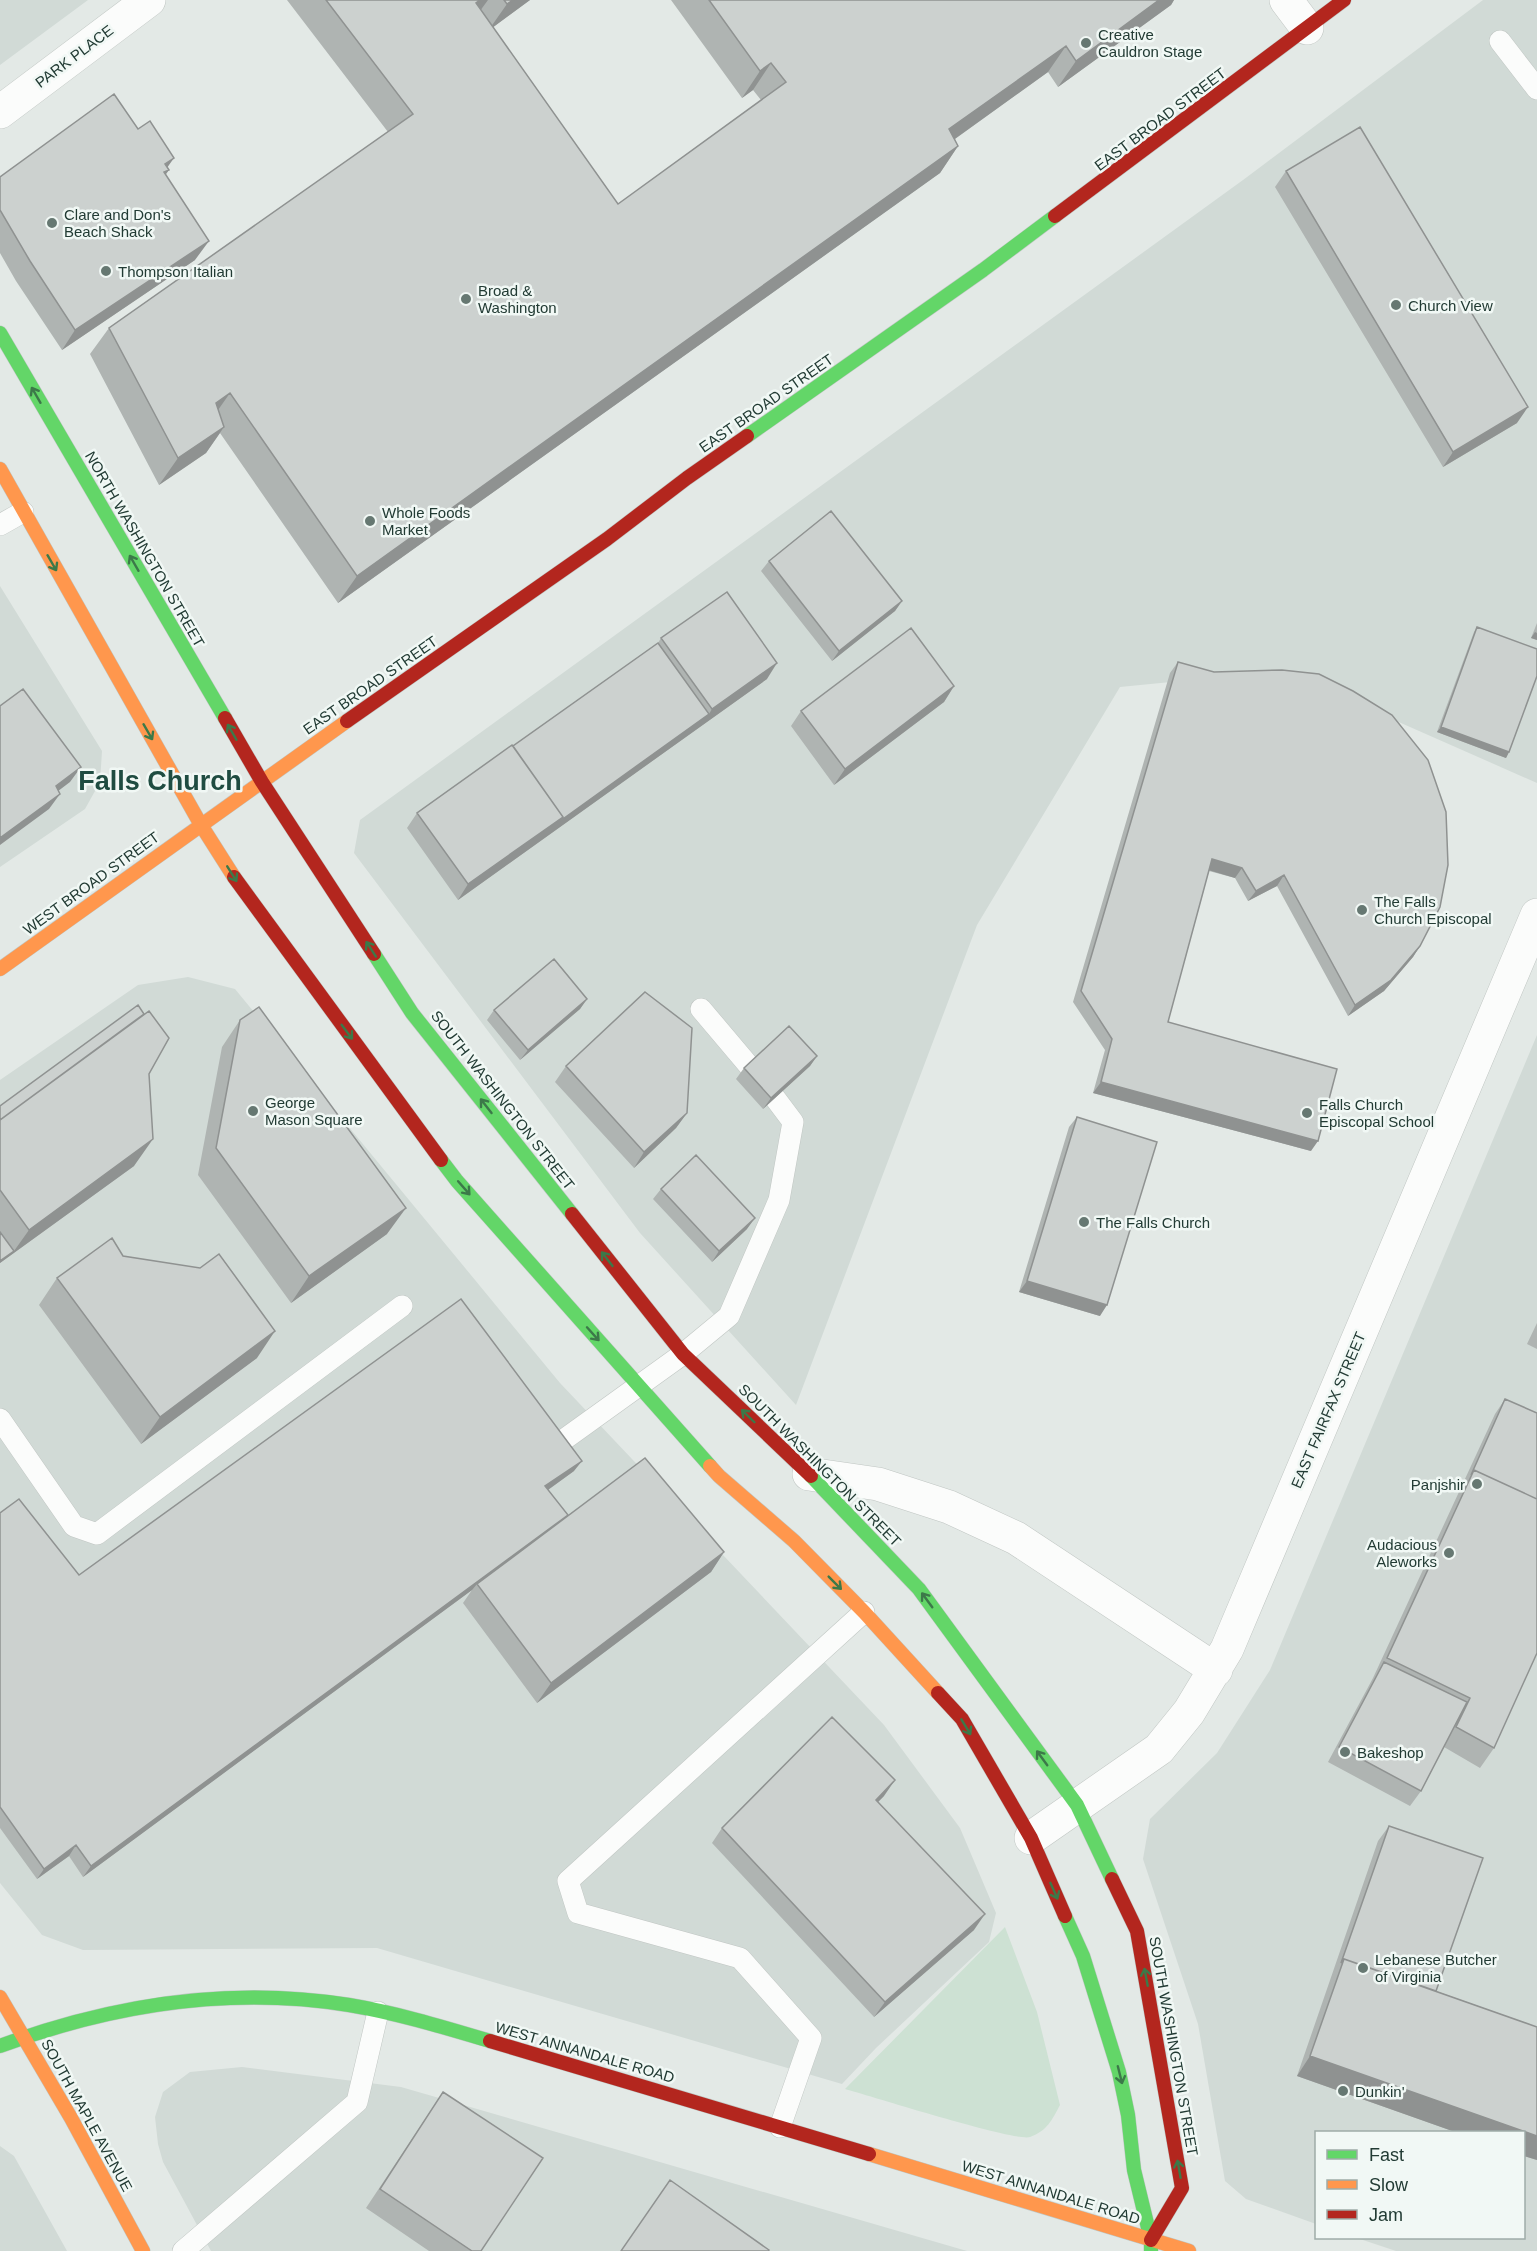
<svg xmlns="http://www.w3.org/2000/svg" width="1537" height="2251" font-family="Arial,sans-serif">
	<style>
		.built { fill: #d1dad6 }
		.green { fill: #cde1d3 }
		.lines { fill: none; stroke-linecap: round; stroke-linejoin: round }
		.lane-casing { stroke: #c0c6c3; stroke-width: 22 }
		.street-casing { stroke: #c0c6c3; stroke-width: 34 }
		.fast-casing { stroke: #bfc6c3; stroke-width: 15 }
		.slow-casing { stroke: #bfc6c3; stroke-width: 15 }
		.jam-casing { stroke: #bfc6c3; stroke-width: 15 }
		.lane { stroke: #fbfcfb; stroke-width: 21 }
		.street { stroke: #fbfcfb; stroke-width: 33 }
		.fast { stroke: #63d668; stroke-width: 14 }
		.slow { stroke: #ff974d; stroke-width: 14 }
		.jam { stroke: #b3261e; stroke-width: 14 }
		.wall { fill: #afb4b2 }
		.shaded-wall { fill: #8f9291 }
		.building { fill: #ccd1cf; stroke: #8f9291; stroke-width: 1.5 }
		.oneway { stroke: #3c7949 }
		.poi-dot { fill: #667872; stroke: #f1f8f5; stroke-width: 2 }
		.labels { text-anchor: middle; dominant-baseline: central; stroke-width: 5; stroke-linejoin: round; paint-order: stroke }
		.poi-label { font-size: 15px; fill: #223b34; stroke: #f1f8f5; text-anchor: start }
		.street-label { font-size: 15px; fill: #223b34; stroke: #f1f8f5 }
		.town-label { font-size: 27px; font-weight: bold; fill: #1f4c41; stroke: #f1f8f5 }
	</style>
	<rect width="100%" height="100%" fill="#e3e9e6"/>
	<path class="built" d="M0,0H88L0,65Z
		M1483,0H1537V783L1283,671L1120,687L977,925L796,1405L640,1233L354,853L360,820L1243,180Z
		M0,586L102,751L100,782L85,809L0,867Z
		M188,977L235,989L560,1383L884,1725L960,1828L996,1913L989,1942L876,2048L842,2084L377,1948L83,1950L42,1935L0,1883V1080L138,985Z
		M1537,1035V2251H1396L1357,2238H1524V2132H1316V2224L1246,2199L1225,2181L1198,2024L1143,1859L1150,1819L1217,1753L1270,1670Z
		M242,2067L401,2087L967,2251H211L163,2162L158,2144L155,2117L163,2092L190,2072Z
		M0,2146L14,2156L67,2251H0Z"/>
	<path class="green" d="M1005,1927L1037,2012L1060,2105C1052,2120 1047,2131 1030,2137C1015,2142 871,2096 845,2089Z"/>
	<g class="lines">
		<defs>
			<path id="lane" d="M1500,41L1537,89
				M0,525L23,512
				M701,1009L750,1067
				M0,1419L74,1526L97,1534L402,1306
				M555,1446L683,1354L729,1316L779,1200L793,1122L775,1098
				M780,2127L811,2038L740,1958L578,1913L568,1881L864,1612
				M183,2251L357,2102L378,2012"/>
			<path id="street" d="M1286,0L1307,28
				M0,112L149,0
				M809,1474L878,1484L949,1507L1016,1538L1216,1670
				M1031,1838L1159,1749L1189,1712L1227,1649L1537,915"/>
			<path id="fast" d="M0,333L225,718
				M747,436L983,270L1055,216
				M374,954L412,1013L572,1214
				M441,1160L457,1181L710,1466
				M811,1476L919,1589L1077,1805L1112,1879
				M1065,1916L1083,1956L1119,2072L1128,2115L1134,2170L1151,2240V2251
				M0,2046C111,2005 230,1986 349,2005C397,2013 443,2027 490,2041"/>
			<path id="slow" d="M0,469L201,825L234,877
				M0,969L347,721
				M710,1466L719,1476L794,1541L864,1612L938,1693
				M0,1997L71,2118L143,2251
				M869,2154L1189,2251"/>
			<path id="jam" d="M1055,216L1344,0
				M225,718L262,782L374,954
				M347,721L607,539L687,478L747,436
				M234,877L441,1160
				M572,1214L683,1354L811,1476
				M938,1693L962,1719L1031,1838L1065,1916
				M1112,1879L1137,1931L1182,2188L1151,2240
				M490,2041L869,2154"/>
		</defs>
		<use href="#lane" class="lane-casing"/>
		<use href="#street" class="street-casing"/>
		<use href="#fast" class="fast-casing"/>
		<use href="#slow" class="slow-casing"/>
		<use href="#jam" class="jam-casing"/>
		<use href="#lane" class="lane"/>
		<use href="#street" class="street"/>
		<use href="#fast" class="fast"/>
		<use href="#slow" class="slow"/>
		<use href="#jam" class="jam"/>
	</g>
	<path class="wall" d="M287,0H530L493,27L618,204L761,100L753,90L742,98L671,0H1174L1171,5L1058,87L1048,72L955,139L958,146L940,173L338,603L220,433L206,453L159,485L90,354L109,328L388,132Z
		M138,129L168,167L165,175L195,260L62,350L16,281L0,253V177Z
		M1286,171L1517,423L1443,467L1275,187Z
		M769,561L902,601L895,611L832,661L761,571Z
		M1537,623V640L1531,638Z
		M1477,627L1509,752L1506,758L1437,732L1474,632Z
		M661,638L767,679L458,900L407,828L417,813L513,746L658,643Z
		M1178,662L1420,946L1413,957L1384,991L1348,1016L1277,886L1248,901L1235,878L1209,871L1168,1022L1311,1151L1093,1093L1105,1050L1073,1002L1170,673Z
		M954,686L944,702L834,785L791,726L801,711Z
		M587,999L580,1009L520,1060L487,1020L494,1010Z
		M240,1020L387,1234L291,1303L198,1175L222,1047Z
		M817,1056L810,1066L763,1109L736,1079L744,1068Z
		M566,1066L687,1113L676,1128L634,1168L555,1082Z
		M149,1074L134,1166L0,1263V1106Z
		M1077,1117L1100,1316L1019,1292L1069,1127Z
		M661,1189L747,1229L712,1262L653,1199Z
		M123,1256L257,1358L141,1444L39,1305L57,1278Z
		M1537,1323V1349L1527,1344Z
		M1505,1399L1494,1748L1480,1768L1444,1747L1421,1791L1410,1806L1328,1762L1373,1678L1495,1414Z
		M574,1471L548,1490L568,1515L724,1552L711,1572L537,1703L463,1603L472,1590L83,1877L69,1856L37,1879L0,1828V1513L79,1575Z
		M884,1796L878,1802L974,1930L874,2017L712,1843L722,1828Z
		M1389,1826L1483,1858L1436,1991L1537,2027V2160L1524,2156V2133H1458L1297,2076L1378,1841Z
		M443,2092L481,2251H429L366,2208Z"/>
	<path class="shaded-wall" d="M480,0H488L477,15L476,3Z
		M513,0H530L488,31L507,4Z
		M1159,0H1174L1171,5L1058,87L1076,61Z
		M1066,46L1048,72L931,156L949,129Z
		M771,63L753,90L742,98L760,71Z
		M958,146L940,173L338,603L357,576Z
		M174,158L164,172L169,170L155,189L165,164Z
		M209,241L195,260L62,350L75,330Z
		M230,393L211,420L216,403Z
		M1528,407L1517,423L1443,467L1453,452Z
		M224,427L206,453L159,485L178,458Z
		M902,601L895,611L832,661L839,651Z
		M1535,632L1537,633V640L1531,638Z
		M777,663L767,679L458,900L468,884L709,714L712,709Z
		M954,686L944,702L834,785L845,769Z
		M1441,727L1509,752L1506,758L1437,732Z
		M81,767L70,782L45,801L56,786Z
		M60,794L49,809L0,845V838Z
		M1212,859L1242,868L1235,878L1205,869Z
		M1284,875L1277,886L1248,901L1256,891Z
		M1420,946L1413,957L1384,991L1348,1016L1355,1005Z
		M587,999L580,1009L520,1060L528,1050Z
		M817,1056L810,1066L763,1109L771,1098Z
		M1101,1082L1318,1141L1311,1151L1093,1093Z
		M687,1113L676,1128L634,1168L644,1152Z
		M153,1139L134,1166L0,1263V1261L14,1251L29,1230Z
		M406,1208L387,1234L291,1303L309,1276Z
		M755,1218L747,1229L712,1262L719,1251Z
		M1027,1281L1107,1305L1100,1316L1019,1292Z
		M275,1331L257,1358L141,1444L160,1417Z
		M582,1461L574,1471L538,1497L545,1486Z
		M568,1515L477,1584L472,1590L83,1877L91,1866Z
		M724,1552L711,1572L537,1703L551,1683Z
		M895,1780L884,1796L865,1815L876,1800Z
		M76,1845L69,1856L37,1879L44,1869Z
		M985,1914L974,1930L874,2017L885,2002Z
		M1310,2056L1537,2136V2160L1524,2156V2133H1458L1297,2076Z"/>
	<path class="building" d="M326,0H480L476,3L618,204L786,82L771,63L760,71L709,0H1159L1076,61L1066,46L949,129L958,146L357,576L230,393L216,403L224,427L178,458L109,328L413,114Z
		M504,0H513L507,4Z
		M114,94L138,129L150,121L174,158L165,164L169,170L164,172L209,241L75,330L30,261L0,210V177Z
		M1360,127L1528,407L1453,452L1286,171Z
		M831,511L902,601L839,651L769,561Z
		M727,592L777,663L712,709L661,638Z
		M1477,627L1537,649V676L1509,752L1441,727Z
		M911,628L954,686L845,769L801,711Z
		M658,643L709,714L560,821L563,817L513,746Z
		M1178,662L1214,672L1282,670L1319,674L1353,691L1392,715L1428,760L1446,812L1448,865L1440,907L1420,946L1391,980L1355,1005L1284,875L1256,891L1242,868L1212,859L1168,1022L1337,1069L1318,1141L1101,1082L1112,1039L1081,991Z
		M23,689L81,767L56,786L60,794L0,838V706Z
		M512,745L563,817L468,884L417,813Z
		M554,959L587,999L528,1050L494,1010Z
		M645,992L692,1028L687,1113L644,1152L566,1066Z
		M138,1005L144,1014L0,1120V1106Z
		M259,1007L406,1208L309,1276L216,1148L240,1020Z
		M149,1011L169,1038L149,1074L153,1139L29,1230L0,1190V1120Z
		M789,1026L817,1056L771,1098L744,1068Z
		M1077,1117L1157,1142L1107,1305L1027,1281Z
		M696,1155L755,1218L719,1251L661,1189Z
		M0,1232L14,1251L0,1261Z
		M112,1238L123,1256L200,1268L219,1254L275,1331L160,1417L57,1278Z
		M461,1299L582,1461L545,1486L568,1515L91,1866L76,1845L44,1869L0,1807V1513L19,1499L79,1575Z
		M1505,1399L1537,1413V1499L1474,1470L1471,1475Z
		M645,1458L724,1552L551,1683L477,1584Z
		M1474,1470L1537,1499V1653L1494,1748L1456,1727L1470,1698L1387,1658Z
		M1384,1662L1467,1702L1421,1791L1339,1747Z
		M832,1717L895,1780L876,1800L985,1914L885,2002L722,1828Z
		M1389,1826L1483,1858L1436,1991L1344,1959L1341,1963Z
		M1344,1959L1537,2027V2136L1310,2056Z
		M443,2092L543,2158L481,2251H472L380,2189Z
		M670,2180L769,2250L768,2251H621Z"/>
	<defs><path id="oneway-shaft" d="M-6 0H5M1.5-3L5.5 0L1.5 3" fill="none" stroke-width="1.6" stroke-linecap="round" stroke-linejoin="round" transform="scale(1.5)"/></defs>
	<g class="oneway">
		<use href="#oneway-shaft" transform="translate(36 395) rotate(-120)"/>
		<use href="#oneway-shaft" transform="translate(52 563) rotate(60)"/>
		<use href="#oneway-shaft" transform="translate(134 563) rotate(-120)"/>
		<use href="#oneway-shaft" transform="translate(148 732) rotate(60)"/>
		<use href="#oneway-shaft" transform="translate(232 732) rotate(-120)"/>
		<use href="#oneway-shaft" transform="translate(232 874) rotate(58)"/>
		<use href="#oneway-shaft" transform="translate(371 949) rotate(-123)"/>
		<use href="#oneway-shaft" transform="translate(347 1032) rotate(53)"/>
		<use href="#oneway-shaft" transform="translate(486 1106) rotate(-128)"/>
		<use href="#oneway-shaft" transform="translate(464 1188) rotate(49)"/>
		<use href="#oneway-shaft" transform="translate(607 1259) rotate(-128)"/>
		<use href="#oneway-shaft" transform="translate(593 1334) rotate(48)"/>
		<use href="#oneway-shaft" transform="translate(748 1416) rotate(-136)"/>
		<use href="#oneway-shaft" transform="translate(835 1583) rotate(45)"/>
		<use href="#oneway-shaft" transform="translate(927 1600) rotate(-126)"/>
		<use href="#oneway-shaft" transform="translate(966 1727) rotate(59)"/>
		<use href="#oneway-shaft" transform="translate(1042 1758) rotate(-126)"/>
		<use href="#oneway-shaft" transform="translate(1054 1891) rotate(66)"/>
		<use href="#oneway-shaft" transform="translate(1146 1977) rotate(-101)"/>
		<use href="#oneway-shaft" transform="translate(1120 2075) rotate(76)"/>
		<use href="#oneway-shaft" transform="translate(1179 2169) rotate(-100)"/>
	</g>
	<g class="poi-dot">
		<circle cx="1086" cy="43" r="6"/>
		<circle cx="52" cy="223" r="6"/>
		<circle cx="106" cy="271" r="6"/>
		<circle cx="466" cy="299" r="6"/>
		<circle cx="1396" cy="305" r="6"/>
		<circle cx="370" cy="521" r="6"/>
		<circle cx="1362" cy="910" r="6"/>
		<circle cx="253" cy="1111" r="6"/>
		<circle cx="1307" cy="1113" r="6"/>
		<circle cx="1084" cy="1222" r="6"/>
		<circle cx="1477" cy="1484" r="6"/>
		<circle cx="1449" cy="1553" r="6"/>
		<circle cx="1345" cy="1752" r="6"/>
		<circle cx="1363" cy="1968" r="6"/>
		<circle cx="1343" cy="2091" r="6"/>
	</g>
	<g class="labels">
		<g class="poi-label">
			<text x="1098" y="34">Creative<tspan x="1098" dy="17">Cauldron Stage</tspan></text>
			<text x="64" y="214">Clare and Don's<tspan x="64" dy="17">Beach Shack</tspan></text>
			<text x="118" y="271">Thompson Italian</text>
			<text x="478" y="290">Broad &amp;<tspan x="478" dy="17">Washington</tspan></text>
			<text x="1408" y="305">Church View</text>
			<text x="382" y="512">Whole Foods<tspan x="382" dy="17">Market</tspan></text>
			<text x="1374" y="901">The Falls<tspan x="1374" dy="17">Church Episcopal</tspan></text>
			<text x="265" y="1102">George<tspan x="265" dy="17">Mason Square</tspan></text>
			<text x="1319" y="1104">Falls Church<tspan x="1319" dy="17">Episcopal School</tspan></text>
			<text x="1096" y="1222">The Falls Church</text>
			<text x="1465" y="1484" text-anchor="end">Panjshir</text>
			<text x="1437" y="1544" text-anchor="end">Audacious<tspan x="1437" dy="17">Aleworks</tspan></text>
			<text x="1357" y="1752">Bakeshop</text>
			<text x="1375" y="1959">Lebanese Butcher<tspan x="1375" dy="17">of Virginia</tspan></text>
			<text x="1355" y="2091">Dunkin'</text>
		</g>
		<g class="street-label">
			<text transform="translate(74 56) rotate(-37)">PARK PLACE</text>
			<text transform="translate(1160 119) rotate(-37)">EAST BROAD STREET</text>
			<text transform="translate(766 403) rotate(-35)">EAST BROAD STREET</text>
			<text transform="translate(145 549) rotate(60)">NORTH WASHINGTON STREET</text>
			<text transform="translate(370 685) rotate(-35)">EAST BROAD STREET</text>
			<text transform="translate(91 883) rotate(-36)">WEST BROAD STREET</text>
			<text transform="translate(503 1100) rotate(52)">SOUTH WASHINGTON STREET</text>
			<text transform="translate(1328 1410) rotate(-67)">EAST FAIRFAX STREET</text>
			<text transform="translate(820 1465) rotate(45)">SOUTH WASHINGTON STREET</text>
			<text transform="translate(1174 2046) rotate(80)">SOUTH WASHINGTON STREET</text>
			<text transform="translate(585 2052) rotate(16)">WEST ANNANDALE ROAD</text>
			<text transform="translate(87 2115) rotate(61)">SOUTH MAPLE AVENUE</text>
			<text transform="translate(1051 2192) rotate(17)">WEST ANNANDALE ROAD</text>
		</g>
		<g class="town-label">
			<text x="160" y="781">Falls Church</text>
		</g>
	</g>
	<rect x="1315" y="2131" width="210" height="108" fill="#f1f8f5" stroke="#9eaca8" stroke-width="1.5"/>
	<rect x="1327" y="2150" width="30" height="9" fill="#63d668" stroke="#9eaca8" stroke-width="1.5"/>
	<text x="1369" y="2161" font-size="18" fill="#223b34">Fast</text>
	<rect x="1327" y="2180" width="30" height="9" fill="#ff974d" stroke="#9eaca8" stroke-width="1.5"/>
	<text x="1369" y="2191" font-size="18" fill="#223b34">Slow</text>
	<rect x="1327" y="2210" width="30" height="9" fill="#b3261e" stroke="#9eaca8" stroke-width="1.5"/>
	<text x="1369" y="2221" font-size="18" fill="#223b34">Jam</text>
</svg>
